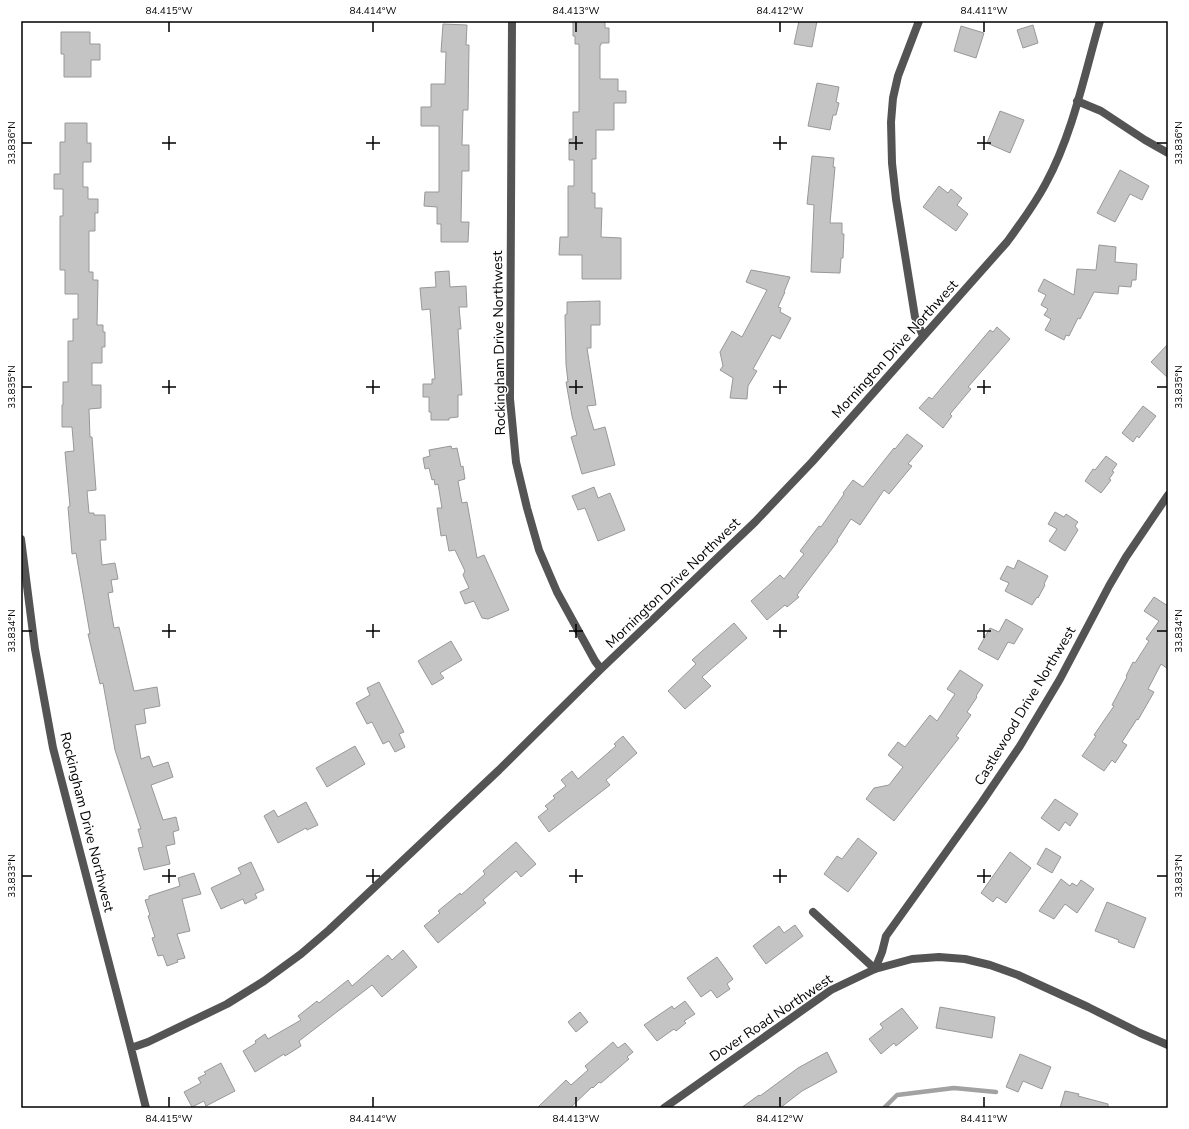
<svg xmlns="http://www.w3.org/2000/svg" width="1189" height="1129" font-family="'Nunito Sans',sans-serif">
	<style>
		.lines { fill: none; stroke-linecap: round; stroke-linejoin: round }
		.stream { stroke: #a2a2a2; stroke-width: 4.5 }
		.building { fill: #c4c4c4; stroke: #989898 }
		.minor { stroke: #545454; stroke-width: 8 }
		.ticks { fill: none; stroke: #000; stroke-width: 1.5 }
		.labels { text-anchor: middle; dominant-baseline: central; stroke-width: 3; stroke-linejoin: round; paint-order: stroke }
		.street-label { font-size: 14px; fill: #000; stroke: #fff }
		.neatline { fill: none; stroke: #000; stroke-width: 1.5 }
		.ticks-label { font-size: 10px; text-anchor: middle; fill: #000 }
	</style>
	<rect width="100%" height="100%" fill="#fff"/>
	<g class="lines">
		<path class="stream" d="M884,1108L897,1095L954,1088L996,1092"/>
	</g>
	<path class="building" d="M573,21H605V28H609V43H601V45H600V79H618V91H626V103H614V130H596V159H592V193H595V208H602L601,237L621,238V279H582V255H559L560,237H568V186H574V160H569V139H573V112H579V44H575V36H573Z
		M799,21H817L812,47L794,44Z
		M443,24L467,25L466,45H469L468,110H463L462,145H469V171H462L461,222H469L468,242H441V224H437V207L424,206L425,192H439V126H421V107H431V84H445L446,52H441Z
		M1033,25L1038,43L1023,48L1017,30Z
		M961,26L984,33L976,58L954,51Z
		M61,32H90V44H100V60H91V77H64V54H61Z
		M817,83L839,87L836,102L839,103L836,115H833L830,130L808,126Z
		M1000,111L1024,120L1010,153L987,143Z
		M65,123H87V143H91V162H83V187H88V199H98V213H95V231H89V272H93V280H98L97,325H103V332H105V347H102V363H92V385H101V408L89,409L90,437H92L96,490L87,491L89,513H94V515H105L106,540H100L102,565L115,563L118,579L111,580L113,592L108,593L114,628L119,627L134,691L157,687L160,706L144,709L146,723L135,725L141,759L149,756L153,767L168,762L173,777L151,785L163,820L176,817L179,830L173,832L175,844L166,846L170,864L144,870L138,848L143,847L138,829H141L115,750L103,683L100,684L88,634H90L76,553L72,554L68,507L70,506L65,452L74,451L72,427H62V405H63V382H68V341H73V319H78V294H65V270H60V216H63V189H54V174H60V142H65Z
		M812,156L834,158L833,167H835L830,223H842V234H844L843,258H841L840,273L811,272L814,205L807,204Z
		M1120,170L1149,186L1142,200L1130,194L1115,222L1097,213Z
		M939,186L948,193L951,189L962,198L957,205L968,214L956,231L923,207Z
		M1099,245L1116,247L1115,262L1137,264L1136,280H1132L1131,287L1119,286L1118,294L1094,292L1080,319L1078,318L1069,336L1066,335L1064,340L1045,330L1051,319L1044,315L1048,309L1041,305L1046,295L1038,291L1044,279L1074,295L1077,269L1096,270Z
		M751,270L790,277L784,292H785L778,307L781,308L780,312L791,318L780,339L772,335L753,369L757,371L748,386L747,399L730,398L733,378L720,370L723,366L720,352L732,331L742,337L767,290L746,282Z
		M449,271L450,287L466,286L467,307H459L461,329H458L462,395H458V417L449,418V420H431V412H429V397H423V384H432V379H435L430,309L422,310L420,288L436,287L435,272Z
		M600,301V325H591V348H587L596,405L587,406L594,430L605,427L615,465L582,474L571,437L577,435L572,416L566,382H568L566,364L565,315L567,314V302Z
		M997,327L1010,339L968,387L971,389L950,414L952,416L943,428L919,408L929,397L932,399L990,330L993,332Z
		M1168,344V378L1151,362Z
		M1143,406L1156,416L1139,438L1137,436L1133,442L1122,433Z
		M907,434L923,446L908,464L912,466L889,494L884,490L860,525L851,519L837,540L838,541L797,595L799,597L787,607L785,605L767,620L751,601L780,575L784,579L804,554L800,551L819,526L821,527L844,494L843,493L853,480L863,487L894,448L895,449Z
		M451,446L452,449L457,448L461,467L463,466L465,479L458,481L462,503L467,502L477,558L484,555L509,610L488,619L482,618L474,601L465,604L460,592L469,588L463,575L465,571L455,550L449,551L446,535L441,536L437,508H442L438,484L435,485L434,479L432,480L429,468L425,469L423,458L430,456L429,450Z
		M1106,456L1117,464L1112,471L1114,472L1109,479L1111,480L1101,493L1085,481L1093,469L1095,470Z
		M594,487L598,498L610,493L625,530L598,541L585,508L578,510L572,496Z
		M1055,512L1064,517L1066,514L1078,522L1075,526L1078,530L1065,551L1049,541L1057,529L1048,524Z
		M1018,560L1048,576L1044,584L1045,585L1038,598L1037,597L1032,605L1005,591L1009,583L1000,579L1007,566L1014,569Z
		M1154,597L1168,606V669L1161,664L1148,689L1154,692L1138,720L1137,719L1122,742L1127,745L1115,763L1112,760L1104,771L1082,756L1096,736L1094,735L1114,706L1112,705L1127,677L1126,676L1133,662L1135,663L1149,641L1146,639L1159,621L1144,611Z
		M1006,619L1023,629L1014,644L1008,642L998,660L978,649L990,628L999,632Z
		M734,623L747,638L702,677L711,686L685,709L668,691L696,664L692,660Z
		M451,641L462,660L440,673L444,678L432,685L418,661Z
		M960,670L983,685L976,696L977,697L967,712L971,715L956,736L959,738L894,821L866,799L874,788L889,785L903,767L888,755L898,742L905,747L930,715L937,721L955,694L947,689Z
		M379,682L404,732L399,734L405,747L395,752L389,741L383,744L372,722L367,724L356,703L370,695L367,688Z
		M623,736L637,753L606,780L610,785L549,832L538,817L548,809L545,806L555,798L553,796L566,786L561,780L572,771L578,779L616,746L614,744Z
		M355,746L365,764L327,787L316,768Z
		M1055,799L1078,814L1070,826L1065,822L1059,831L1041,818Z
		M306,802L318,825L307,830L306,828L278,843L264,816L274,810L278,817Z
		M858,838L877,853L848,892L824,874L837,856L842,859Z
		M516,842L536,864L521,877L516,871L483,900L486,903L438,943L424,926L440,913L438,911L460,893L461,895L485,874L483,871Z
		M1046,848L1061,857L1052,873L1037,864Z
		M1010,852L1031,868L1006,903L997,897L993,902L981,893Z
		M251,862L264,890L255,894L257,898L245,904L243,899L221,909L211,888L241,874L238,868Z
		M194,873L201,894L182,899L190,931L177,934L185,958L177,960L178,962L167,966L163,955L158,956L152,938L155,937L148,916L150,915L145,900L149,899V896L180,886L178,878Z
		M1061,879L1070,886L1072,883L1077,886L1081,880L1094,889L1077,913L1065,904L1054,919L1039,911Z
		M1107,902L1146,918L1134,948L1118,942L1119,940L1095,931Z
		M795,925L803,936L766,964L753,946L779,926L784,933Z
		M403,950L417,967L382,997L372,985L299,1041L301,1046L285,1056L284,1054L255,1072L243,1051L256,1043L255,1041L265,1034L268,1039L301,1020L298,1016L317,1001L319,1003L348,980L352,986L388,955L392,960Z
		M717,957L733,979L727,984L730,989L717,998L711,990L701,997L687,978Z
		M685,1001L695,1014L684,1021L686,1023L676,1031L674,1029L657,1041L644,1025L672,1006L674,1009Z
		M940,1007L995,1017L992,1038L936,1028Z
		M902,1008L918,1028L896,1046L894,1043L881,1054L869,1039L883,1028L880,1024Z
		M580,1012L588,1022L576,1032L568,1022Z
		M613,1042L618,1048L625,1043L633,1052L627,1057L629,1059L601,1083L599,1082L593,1088L592,1087L570,1108H537L566,1080L571,1085L588,1070L585,1066Z
		M827,1052L837,1072L802,1091L780,1108H741L759,1095L760,1096L798,1068Z
		M1020,1054L1051,1067L1042,1089L1023,1081L1018,1092L1006,1087Z
		M221,1063L235,1091L206,1106L204,1101L192,1107L184,1092L201,1083L198,1078L206,1074L204,1072Z
		M1065,1091L1079,1094L1078,1096L1108,1104V1108H1060Z"/>
	<g class="lines">
		<path class="minor" d="M512,21L510,399L516,462L527,508L539,550L557,592L595,661L601,669
			M919,21L898,76L893,98L891,122L892,163L896,199L915,317L923,336
			M1077,101L1101,111L1145,140L1168,153
			M21,539L35,649L53,748L131,1048L146,1108
			M813,912L875,969L882,952L886,936L982,802L1020,746L1060,679L1109,586L1126,557L1168,495
			M131,1048L148,1042L227,1004L264,981L301,954L329,930L499,770L601,669L755,522L812,462L1007,242C1021,223 1035,204 1046,183C1073,133 1084,76 1100,21
			M664,1108L831,990L875,969L912,959L939,957L965,959L990,965L1018,975L1088,1007L1140,1033L1168,1045"/>
	</g>
	<path class="ticks" d="M169,22V32M373,22V32M576,22V32M780,22V32M984,22V32M169,136V150M373,136V150M576,136V150M780,136V150M984,136V150M22,143H32M162,143H176M366,143H380M569,143H583M773,143H787M977,143H991M1157,143H1167M169,380V394M373,380V394M576,380V394M780,380V394M984,380V394M22,387H32M162,387H176M366,387H380M569,387H583M773,387H787M977,387H991M1157,387H1167M169,624V638M373,624V638M576,624V638M780,624V638M984,624V638M22,631H32M162,631H176M366,631H380M569,631H583M773,631H787M977,631H991M1157,631H1167M169,869V883M373,869V883M576,869V883M780,869V883M984,869V883M22,876H32M162,876H176M366,876H380M569,876H583M773,876H787M977,876H991M1157,876H1167M169,1097V1107M373,1097V1107M576,1097V1107M780,1097V1107M984,1097V1107"/>
	<g class="labels">
		<g class="street-label">
			<text transform="translate(499 343) rotate(-91)">Rockingham Drive Northwest</text>
			<text transform="translate(895 349) rotate(-48)">Mornington Drive Northwest</text>
			<text transform="translate(673 583) rotate(-44)">Mornington Drive Northwest</text>
			<text transform="translate(1025 706) rotate(-59)">Castlewood Drive Northwest</text>
			<text transform="translate(87 822) rotate(76)">Rockingham Drive Northwest</text>
			<text transform="translate(771 1018) rotate(-34)">Dover Road Northwest</text>
		</g>
	</g>
	<rect width="1189" height="1129" fill="none" stroke="#ffffff" stroke-width="44"/>
	<rect x="22" y="22" width="1145" height="1085" class="neatline"/>
	<g class="ticks-label">
		<text x="169" y="14">84.415°W</text>
		<text x="373" y="14">84.414°W</text>
		<text x="576" y="14">84.413°W</text>
		<text x="780" y="14">84.412°W</text>
		<text x="984" y="14">84.411°W</text>
		<text transform="translate(11 143) rotate(-90)" y="4">33.836°N</text>
		<text transform="translate(1178 143) rotate(-90)" y="4">33.836°N</text>
		<text transform="translate(11 387) rotate(-90)" y="4">33.835°N</text>
		<text transform="translate(1178 387) rotate(-90)" y="4">33.835°N</text>
		<text transform="translate(11 631) rotate(-90)" y="4">33.834°N</text>
		<text transform="translate(1178 631) rotate(-90)" y="4">33.834°N</text>
		<text transform="translate(11 876) rotate(-90)" y="4">33.833°N</text>
		<text transform="translate(1178 876) rotate(-90)" y="4">33.833°N</text>
		<text x="169" y="1122">84.415°W</text>
		<text x="373" y="1122">84.414°W</text>
		<text x="576" y="1122">84.413°W</text>
		<text x="780" y="1122">84.412°W</text>
		<text x="984" y="1122">84.411°W</text>
	</g>
</svg>
